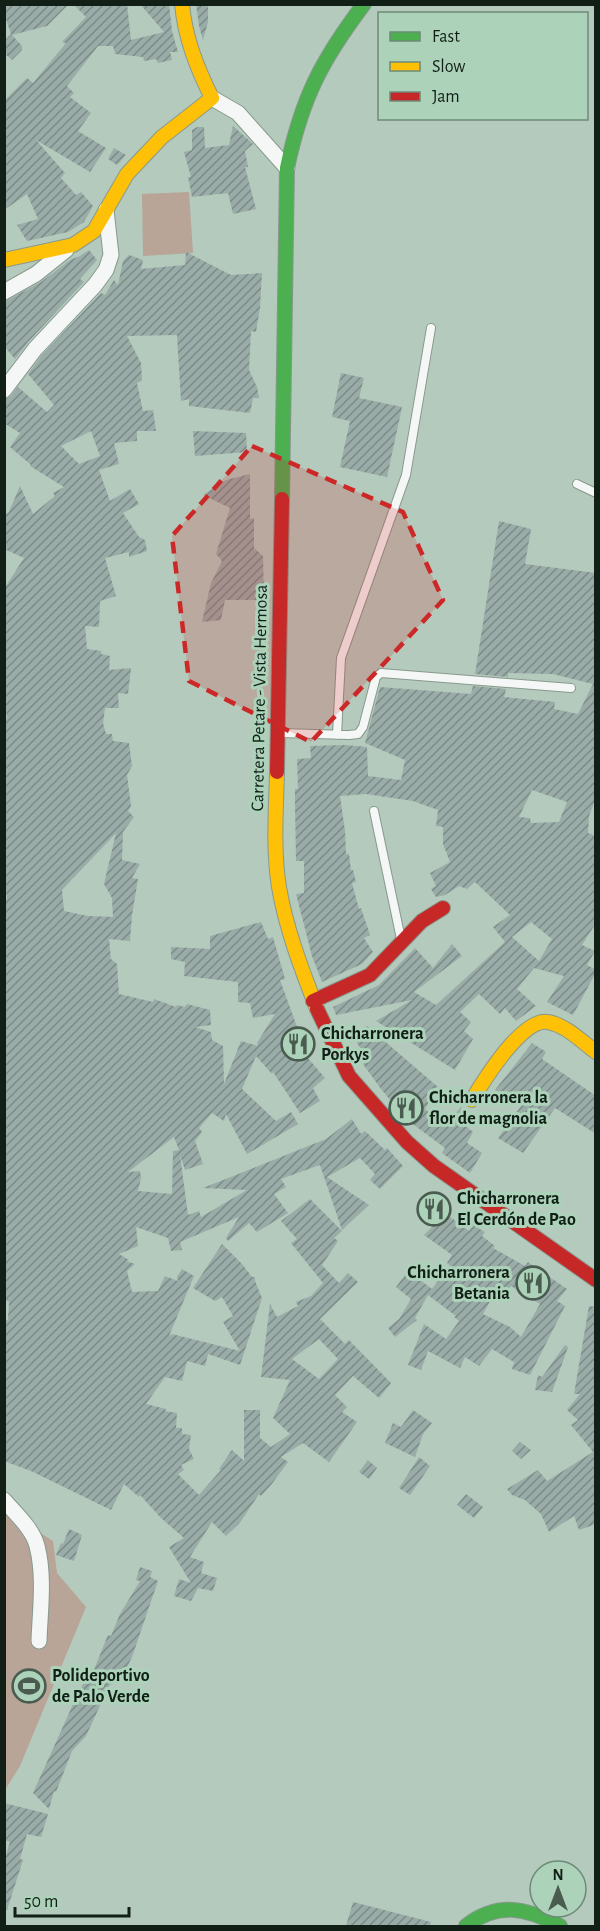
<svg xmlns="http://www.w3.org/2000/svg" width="600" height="1931" font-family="'Alegreya Sans',sans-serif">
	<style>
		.pitch { fill: #b8a597 }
		.building { fill: url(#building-hatch); fill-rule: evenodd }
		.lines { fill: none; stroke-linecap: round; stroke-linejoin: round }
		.lane-casing { stroke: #88998e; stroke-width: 10 }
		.street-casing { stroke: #88998e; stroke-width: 17 }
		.fast-casing { stroke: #88998e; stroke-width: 16 }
		.slow-casing { stroke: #88998e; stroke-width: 16 }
		.jam-casing { stroke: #88998e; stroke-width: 16 }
		.lane { stroke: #f4f7f5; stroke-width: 8 }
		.street { stroke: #f4f7f5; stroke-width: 15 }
		.fast { stroke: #4caf50; stroke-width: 14 }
		.slow { stroke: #ffc107; stroke-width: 14 }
		.jam { stroke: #c62828; stroke-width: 14 }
		.marked { fill: #cc2827; fill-opacity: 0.2; stroke: #cc2827; stroke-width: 4.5; stroke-dasharray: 12 8; stroke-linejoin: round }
		.labels { text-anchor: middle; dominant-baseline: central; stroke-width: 6; stroke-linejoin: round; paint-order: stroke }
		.street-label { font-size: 18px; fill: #111f16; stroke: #acd2ba }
		.poi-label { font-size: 18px; font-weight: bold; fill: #111f16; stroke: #acd2ba; text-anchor: start }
	</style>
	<defs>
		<pattern id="building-hatch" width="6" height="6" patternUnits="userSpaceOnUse" patternTransform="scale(1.5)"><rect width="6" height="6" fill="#9aaca8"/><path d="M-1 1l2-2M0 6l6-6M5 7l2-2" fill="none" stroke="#7c8b88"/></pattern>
	</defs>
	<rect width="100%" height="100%" fill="#b4cabc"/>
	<path class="pitch" d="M189,192L193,253L143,256L142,194Z
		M5,1510L53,1541L57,1573L86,1607L20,1766L5,1790Z"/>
	<path class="building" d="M4,4H69L47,26L12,35L22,46V50L12,60L4,53V41L11,34L4,13Z
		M73,4H127L131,40L164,32L140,4H169L172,31L178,52H170L172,60L158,63L156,59L144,61L143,57L115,54L113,46H98L67,86L74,93L70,97L91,113L78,131L106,148L90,172L36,140L65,173L61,178L76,195L81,192L93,206L84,222L68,232L27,241L17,225L38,219L27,194L4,210V101L27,78L33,83L66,43L62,42L86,17Z
		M196,4H208V22L203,40L199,26Z
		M233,126L253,144L245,151L248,167H245L256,209L233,214L228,193L192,197L188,177H191L184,152L192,150V130L197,127H204L205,148L229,145Z
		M114,148L126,155L117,165L108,159Z
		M89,250L97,260L80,279L84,282L28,342L15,359L4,346V302L41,282L70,260L80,256Z
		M186,252L231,275L262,273L260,308L256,332L251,331L249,370L257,387L259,398H253L250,413L189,406V399L181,401L177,335L127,336L141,363L142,380L137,383L143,411L153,410L156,431H137V441L114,443L119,464L99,470L110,501L130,489L139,504L123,513L139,537L145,540L147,551L129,557V552L105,558L116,596L100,601L99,627L85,626L87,649L101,651V654L110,656L109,670L131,668L128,694L118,693L119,708H105L103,723L106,734H112L113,741L129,743L132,766L127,775L131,806L128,811L134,817L123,832L122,860L140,864L132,878L138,879L132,915L130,941L109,939L111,959L117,964L119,994L153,1002L154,999L176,1007L177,1005L185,1007L187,1004L210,1010L211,1025L195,1027L211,1032L212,1040L223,1046L224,1084L241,1041L258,1046L257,1043L275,1014L253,1018L250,1003L238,1002V982L184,976L185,962L171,959V947L210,949V936L261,922L268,939L273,937L285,979L280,980L300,1035L309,1030L315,1042L301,1050L325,1078L313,1088L320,1101L300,1113L273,1072L272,1074L256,1056L242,1089L276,1121L291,1112L298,1124L247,1154L226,1114L224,1121L212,1113L199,1128L202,1132L195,1141L203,1164L185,1170L180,1155L188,1215L199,1211L201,1217L247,1190L203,1188L326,1139L352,1119L361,1134L365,1131L385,1150L387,1148L403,1166L380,1189L370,1180L375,1174L360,1158L327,1177L369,1205L342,1230L320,1165L281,1179L286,1187L274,1194L288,1213L257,1232L249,1223L228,1241L226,1238L239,1217L180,1242L182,1250L171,1251L168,1238L136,1227L138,1246L119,1254L129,1260L126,1261L135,1264L127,1271L132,1292L158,1291L165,1276L178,1281L177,1277L182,1269L194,1276L169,1336L172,1334L240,1351L223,1322L233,1316L222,1297L215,1301L193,1288L222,1244L242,1264L252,1277H255V1281L262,1298L240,1365L208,1354L205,1366L187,1361L182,1381L165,1377L146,1404L166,1409L165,1411L177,1413L176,1428H182V1434L191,1435L189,1449L194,1459L181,1465L184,1470L178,1474L199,1495L221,1470L219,1469L232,1450L244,1461V1410H260V1438L271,1447L290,1434L273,1418L290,1380L261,1377L270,1304L277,1317L298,1306L296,1302L311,1296L323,1283L291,1243L297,1239L281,1221L310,1199L342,1231L334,1238L338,1241L322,1265L339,1283L348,1273L358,1282L320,1319L345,1344L349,1340L391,1383L379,1398L353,1376L335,1395L347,1407L342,1412L357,1422L329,1462L303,1443L281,1457L288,1462L271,1485L261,1496L259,1494L239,1524L226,1536L212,1522L190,1557L204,1562L201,1573L217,1578L213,1591L198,1588L191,1601L174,1596L179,1579L191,1583L169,1547L184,1538L161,1518L140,1495L139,1497L124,1484L111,1510L31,1471L4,1461V1321L8,1320L9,1302L4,1300V899H7L4,878V719H7L4,697V589L24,558L4,549V516L9,512L20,486L33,514L55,496L53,493L64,487L30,466L31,465L10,447L20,433L4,423V400L11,396L18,387L47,412L54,405L28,374L42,355L101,293L105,295L114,280L118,285L123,261L129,255L143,260L141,269L185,265ZM91,431L100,456L79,464L61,446ZM116,833L104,884L112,898L113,917L88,916L64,911L62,890ZM174,1137L179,1150L173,1151L172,1194L138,1191L141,1178L140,1171L128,1172ZM319,1339L338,1359L319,1379L292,1359Z
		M341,373L364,378L359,398L402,407L387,477L340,467L350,421L332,417Z
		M193,431L246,433L247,452L195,456Z
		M250,474V519L254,518V548L263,556L264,600H225L221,620L202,622L211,583L222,561L216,554L230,508L203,495L226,480Z
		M499,521L531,529L525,564L596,573V798L589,816L588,833L596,836V923L582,945L595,951L587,965L596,970V972L573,1015L547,1002L564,976L534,968L517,989L536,1006L516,1021L505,1008L500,1014L479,994L460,1012L471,1022L464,1031L473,1039L455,1070L376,1021L412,1000L336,1015L333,1007L379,985L415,948L433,968L452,944L462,956L414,992L436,1005L505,942L493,927L510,915L475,882L467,889L459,886L445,895L436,897L431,889L436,886L430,873L450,862L443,844V827L436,826L438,810L413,801L366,794L340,796L345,831L346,854H349L351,870H353L356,882L352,883L359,909L361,908L370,935L364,938L373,952L362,964L322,982L312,956L296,894L304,893V861H296L295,804V789H298L297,759L311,758L310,746L345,745L367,747L368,776L401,780L405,760L365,743L380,687L471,694L473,686L506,689L504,697L555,702L554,709L578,714L593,684L553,674L508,673V677L475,674ZM532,790L567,802L559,822L531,823L530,818L519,817ZM531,922L552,939L539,961L512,937Z
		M367,1026L438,1087L425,1109L444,1126L461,1107L469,1113L462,1123L473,1132L467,1143L482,1153L470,1173L442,1153L445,1148L406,1119L381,1089L363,1064L368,1060L352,1035Z
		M532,1043L546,1052L542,1059L596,1096V1134L555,1108L523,1153L498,1138L521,1106L495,1090Z
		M439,1196L448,1206L442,1211L469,1231L473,1225L485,1232L482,1236L495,1246L493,1248L525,1266L528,1262L567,1289L557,1301L565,1306L530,1375L512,1369L514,1362L492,1349L479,1366L465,1357L460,1368L428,1351L421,1370L408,1365L424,1324L446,1339L459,1321L454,1317L456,1316L428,1295L415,1318L417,1320L395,1337L388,1328L399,1319L411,1299L396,1287L408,1271L432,1289L450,1265L447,1263L452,1255L424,1235L432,1227L419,1213ZM499,1285L509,1289L511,1286L540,1304L521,1337L510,1327L483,1314Z
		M589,1306L596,1307V1524L579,1530L574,1516L549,1532L541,1514L525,1500L512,1495L507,1489L538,1470L547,1481L593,1452L571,1425L578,1420L567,1410L580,1394H574Z
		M565,1345L568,1347L552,1392L535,1390L538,1375L542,1377Z
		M413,1410L432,1423L423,1434L415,1457L385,1443L393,1423L401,1427Z
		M520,1442L531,1450L521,1459L512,1451Z
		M419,1457L430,1466L410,1495L399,1488Z
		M368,1460L377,1468L369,1479L359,1472Z
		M466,1494L483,1507L474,1518L457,1505Z
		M69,1529L82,1535L74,1561L56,1555L61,1543L63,1544Z
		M140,1567L152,1571L150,1577L158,1581L132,1657L125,1671L120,1669L112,1685L110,1684L86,1736L72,1751L56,1792L54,1791L49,1809L33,1793L75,1700L87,1676L91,1677L108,1635L111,1636L120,1614L140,1581L136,1580Z
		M4,1803L48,1814L41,1837L27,1834L20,1859L23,1860L7,1910L4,1909V1861L10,1842L4,1840Z
		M353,1902L431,1922L430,1926H346Z"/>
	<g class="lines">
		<defs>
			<path id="lane" d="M577,484L596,493
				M280,733L349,735L358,734L363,727L376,677L381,673L571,688
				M337,735L341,658L406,475L431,328
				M374,811L401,939"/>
			<path id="street" d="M212,98L238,113L287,168
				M4,292L36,274L66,250
				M4,390L35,349L95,285L106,270L111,255L106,210
				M4,1500C15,1513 33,1529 37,1546C45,1577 40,1611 39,1641"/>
			<path id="fast" d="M282,499L287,168C302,98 321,61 364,4
				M466,1926C498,1901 527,1908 560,1926"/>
			<path id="slow" d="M4,260L73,245L94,231L127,174L162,137L212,98C197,68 185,38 182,4
				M277,772C276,810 273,850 279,887C286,929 302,970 317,1009
				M472,1100C484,1080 523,1017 548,1022C566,1025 582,1042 596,1052"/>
			<path id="jam" d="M277,772L282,499
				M313,1001L370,975L422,921L443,908
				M317,1009L349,1076L407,1142L434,1166L596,1280"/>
		</defs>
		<use href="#lane" class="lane-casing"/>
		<use href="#street" class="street-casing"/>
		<use href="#fast" class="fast-casing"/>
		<use href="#slow" class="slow-casing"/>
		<use href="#jam" class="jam-casing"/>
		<use href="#lane" class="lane"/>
		<use href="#street" class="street"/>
		<use href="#fast" class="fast"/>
		<use href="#slow" class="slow"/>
		<use href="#jam" class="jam"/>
	</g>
	<path class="marked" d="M252,446L403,512L443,600L311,742L189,681L172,536Z"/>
	<defs>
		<symbol id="restaurant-ring" viewBox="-11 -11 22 22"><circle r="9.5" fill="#acd2ba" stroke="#4a5b50" stroke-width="1.5"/><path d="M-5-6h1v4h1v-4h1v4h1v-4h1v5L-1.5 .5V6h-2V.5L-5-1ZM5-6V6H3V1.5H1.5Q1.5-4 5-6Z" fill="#4a5b50"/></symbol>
		<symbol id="stadium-ring" viewBox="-11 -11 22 22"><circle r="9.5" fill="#acd2ba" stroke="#4a5b50" stroke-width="1.5"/><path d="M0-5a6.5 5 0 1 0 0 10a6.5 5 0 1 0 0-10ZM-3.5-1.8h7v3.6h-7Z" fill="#4a5b50"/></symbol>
	</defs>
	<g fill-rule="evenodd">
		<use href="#restaurant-ring" x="279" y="1025" width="38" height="38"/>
		<use href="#restaurant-ring" x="387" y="1089" width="38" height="38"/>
		<use href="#restaurant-ring" x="415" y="1190" width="38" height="38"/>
		<use href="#restaurant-ring" x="514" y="1264" width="38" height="38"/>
		<use href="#stadium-ring" x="10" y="1667" width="38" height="38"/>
	</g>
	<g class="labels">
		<g class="street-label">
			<text transform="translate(260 698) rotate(-89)">Carretera Petare - Vista Hermosa</text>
		</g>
		<g class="poi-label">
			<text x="321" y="1034">Chicharronera<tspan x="321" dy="21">Porkys</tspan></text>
			<text x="429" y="1098">Chicharronera la<tspan x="429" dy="21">flor de magnolia</tspan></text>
			<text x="457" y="1199">Chicharronera<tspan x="457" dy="21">El Cerdón de Pao</tspan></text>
			<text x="510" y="1273" text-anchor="end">Chicharronera<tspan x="510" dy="21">Betania</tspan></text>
			<text x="52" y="1676">Polideportivo<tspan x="52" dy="21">de Palo Verde</tspan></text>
		</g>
	</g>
	<rect width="600" height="1931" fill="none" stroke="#111f16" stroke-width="12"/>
	<rect x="378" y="12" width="210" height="108" fill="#acd2ba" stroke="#6e8a78" stroke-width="1.5"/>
	<rect x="390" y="32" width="30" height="9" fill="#4caf50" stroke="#6e8a78" stroke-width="1.5"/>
	<text x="432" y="42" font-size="18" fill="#111f16">Fast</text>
	<rect x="390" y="62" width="30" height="9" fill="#ffc107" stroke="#6e8a78" stroke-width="1.5"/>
	<text x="432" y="72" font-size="18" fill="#111f16">Slow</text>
	<rect x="390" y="92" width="30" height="9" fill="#c62828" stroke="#6e8a78" stroke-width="1.5"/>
	<text x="432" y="102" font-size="18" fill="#111f16">Jam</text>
	<g transform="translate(558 1889)"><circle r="28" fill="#acd2ba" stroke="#6e8a78" stroke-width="1.5"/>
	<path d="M0-4.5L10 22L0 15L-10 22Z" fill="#4a5b50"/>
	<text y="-9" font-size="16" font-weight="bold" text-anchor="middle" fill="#111f16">N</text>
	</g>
	<path d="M15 1907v9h114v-9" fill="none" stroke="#111f16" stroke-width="3"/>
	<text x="24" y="1907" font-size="18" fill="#111f16" stroke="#acd2ba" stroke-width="4.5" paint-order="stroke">50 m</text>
</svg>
